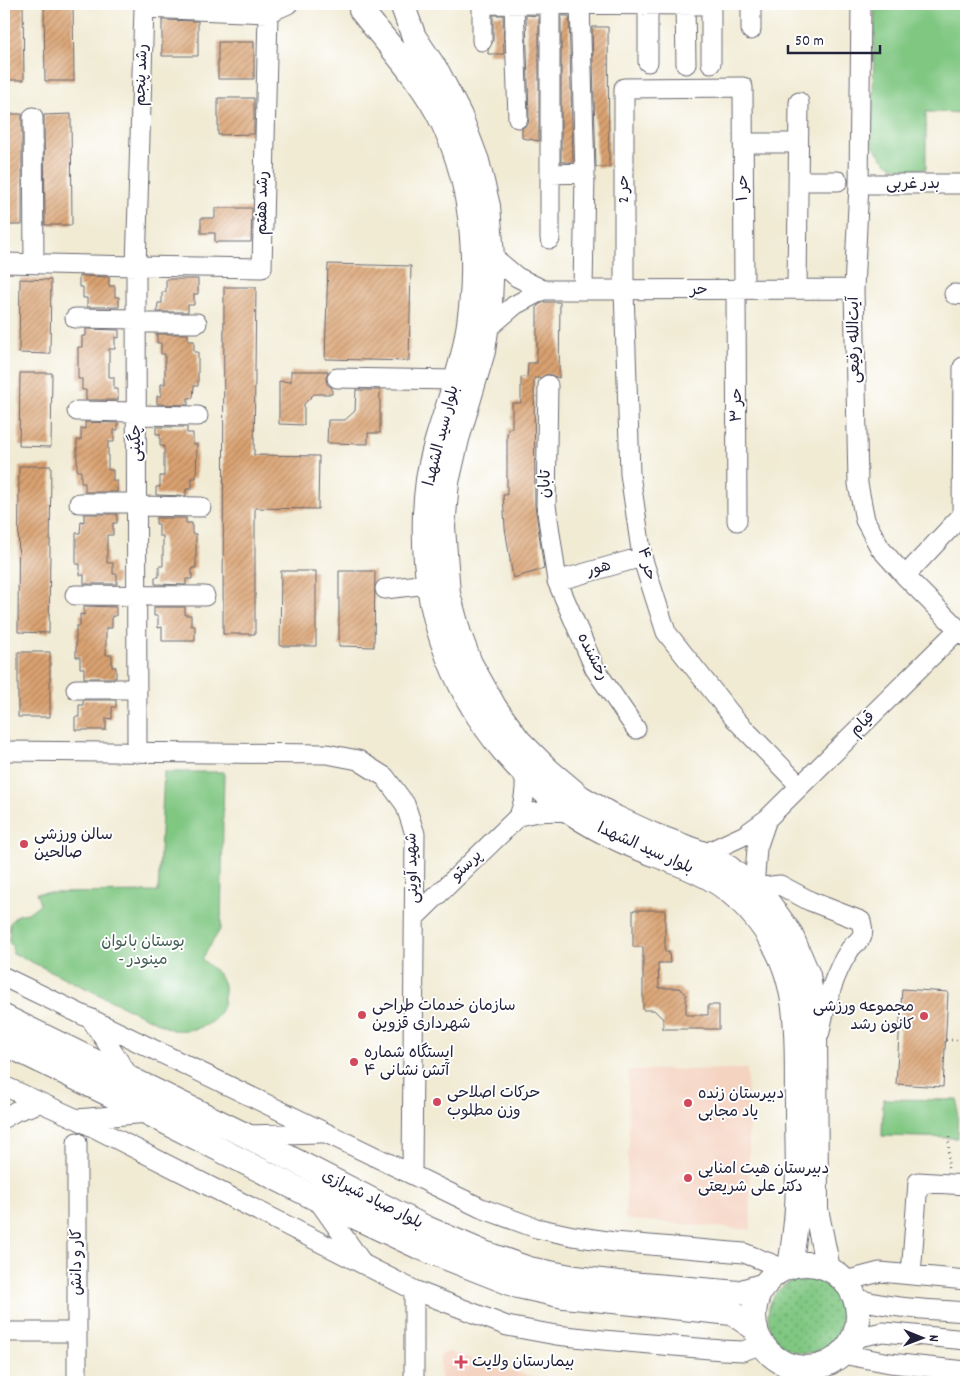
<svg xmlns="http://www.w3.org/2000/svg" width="970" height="1386" font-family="Dekko,'Playpen Sans Arabic',sans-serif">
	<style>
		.built { fill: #f5d3c1 }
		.grass { fill: url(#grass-dots); stroke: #51745e }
		.green { fill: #80c782; stroke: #51745e }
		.building { fill: url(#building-hatch) }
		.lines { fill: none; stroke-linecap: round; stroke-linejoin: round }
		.minor-casing { stroke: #6a6871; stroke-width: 21 }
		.major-casing { stroke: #6a6871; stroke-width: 26 }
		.path { stroke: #6a6871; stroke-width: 2.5; stroke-dasharray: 1 4; stroke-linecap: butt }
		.minor { stroke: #fff; stroke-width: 19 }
		.major { stroke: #fff; stroke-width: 24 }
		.poi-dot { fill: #d1495b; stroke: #fff; stroke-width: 2 }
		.labels { text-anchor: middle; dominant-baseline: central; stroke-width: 4; stroke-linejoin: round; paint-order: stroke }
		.street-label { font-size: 16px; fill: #22223b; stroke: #fff }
		.poi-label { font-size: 16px; fill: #22223b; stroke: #fff; text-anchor: start }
		.park-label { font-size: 16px; fill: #435c54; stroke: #fff }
	</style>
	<defs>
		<pattern id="grass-dots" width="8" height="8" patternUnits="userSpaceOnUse" patternTransform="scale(1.25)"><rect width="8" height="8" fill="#80c782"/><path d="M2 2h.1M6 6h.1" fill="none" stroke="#68a16c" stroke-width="1.8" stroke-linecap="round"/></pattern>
		<pattern id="building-hatch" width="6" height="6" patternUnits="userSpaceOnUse" patternTransform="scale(1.25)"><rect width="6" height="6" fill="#daa271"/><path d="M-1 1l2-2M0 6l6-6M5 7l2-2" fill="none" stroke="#b0845e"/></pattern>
	</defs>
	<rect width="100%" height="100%" fill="#fff"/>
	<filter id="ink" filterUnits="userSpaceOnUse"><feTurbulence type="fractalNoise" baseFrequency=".02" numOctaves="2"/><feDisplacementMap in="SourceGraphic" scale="10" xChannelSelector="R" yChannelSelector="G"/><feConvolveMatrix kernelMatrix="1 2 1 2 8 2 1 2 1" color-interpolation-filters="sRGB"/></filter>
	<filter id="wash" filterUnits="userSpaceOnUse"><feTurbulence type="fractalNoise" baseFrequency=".0096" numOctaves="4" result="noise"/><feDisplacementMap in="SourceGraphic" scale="20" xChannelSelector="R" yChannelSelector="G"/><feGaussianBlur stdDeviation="1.12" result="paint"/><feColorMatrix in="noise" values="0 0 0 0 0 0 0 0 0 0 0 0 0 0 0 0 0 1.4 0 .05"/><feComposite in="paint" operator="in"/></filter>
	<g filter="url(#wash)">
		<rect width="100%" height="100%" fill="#f1ebd4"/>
		<path class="built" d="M747,1069L751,1230L625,1219L629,1137L628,1070Z
			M448,1351L503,1369L542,1378L570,1382H440V1355Z"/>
		<path class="grass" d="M768 1316a37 37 0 1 1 74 0a37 37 0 1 1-74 0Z"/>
		<path class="green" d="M875,4H966V113L926,112V169C895,168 890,172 872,144Z
			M164,772H224L221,928L202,959C209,966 219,972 223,982C225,986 224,993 224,997C223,1025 195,1032 172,1030L13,953L12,946L9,942L10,923L17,915L28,913L40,904L36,893L158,892Z
			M883,1099L958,1100L957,1138L882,1136Z"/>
		<g id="blocks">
			<path class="building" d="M4,4H23L24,80H4Z
				M44,4H73L74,81H45Z
				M493,15H503L504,54H488V50L493,41Z
				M526,15L539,16V141L522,138V128L528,124L529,118Z
				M561,16H569L573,162H561Z
				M162,20L198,21V56H162Z
				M592,27H608L609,167H596Z
				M218,42H254V79H218Z
				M218,98H254V134L218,135Z
				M4,114H22V225H4Z
				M71,114L72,225H45L44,115Z
				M215,208H252L251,242H215V233H201V218H215Z
				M328,264L411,266L409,361L325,359Z
				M79,276L109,277V286H115V297H119V307H87V298H83V287H79Z
				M20,279L51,280L50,354L19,353Z
				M166,279H198V294H194V305H188V312H157L158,303H162V292H166Z
				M224,287H256L254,455L319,456L318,509L255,508V634H223Z
				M544,302H560L559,378L548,374L540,378H534L535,505L544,569L513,578L505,528L503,495H507V436L508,428H512V403H521V377L527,378L528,363H537V306Z
				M86,329L119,330V338L115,337V349H109V377H114V389H118V400H86V390H82V379H78V347H82V336H86Z
				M157,334H188V341H194V352H198V386H194L193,398H188V405L157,404V396H161V384H165V354H161V343H157Z
				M291,371H328L326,378L327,384L332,388V394H314L304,404V425L279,424V381L291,382Z
				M20,373H52L51,447L19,446Z
				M356,390H380V433H368V444L327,443L328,420H345L355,411Z
				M85,422L118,423V430H114V442H108V470H113V481H117V492H85V483H81V471H77V440H81V428L85,429Z
				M156,427H187V433H193V444H197L196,478H192V489H186V496L156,495V487H160V476H164V446H160V434H156Z
				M19,466H51L49,633L18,632Z
				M84,514H117V523H113V535H107V563H113V574H117V584H84V575H80V564H76V533H80L81,521L84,522Z
				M156,518H186V523H192V534H196V568H192V579H186V585L155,584V577H159V566H163V536H159V524H156Z
				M281,571H316V646H280Z
				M339,571H375L374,647L339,646Z
				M84,606L116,607V616H112V628H106V655H112V667H116V678H84V668H80V657H76V626H80V614L84,615Z
				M154,607H185V615H191V626H195V641H162V627L158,628V616H154Z
				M18,652H50V717H18Z
				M83,700H116V707H112V719L106,718V730H75V717H79V705H83Z
				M633,910H665V952H669L670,963H658L659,988H679L686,994V1015H708V1005H719V1029H663V1019L654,1010H643V947H633Z
				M902,989L948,992L943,1087L896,1084Z"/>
		</g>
	</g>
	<g filter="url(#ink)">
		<use href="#blocks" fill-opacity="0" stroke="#6a6871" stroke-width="1"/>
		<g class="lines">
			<defs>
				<path id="minor" d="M482,4L711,5V63
					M514,4L518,118
					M580,4L585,173L583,290
					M685,4L686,64
					M861,4L859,184L854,289L858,484L865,520L880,548L905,576L966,637
					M268,13L262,268L136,266L144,8L268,13L288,4
					M751,30V4
					M482,41V4
					M648,62V4
					M33,117L34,264
					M743,143H798
					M550,174L585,173
					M798,181H838
					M859,184H966
					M550,239V4
					M492,256L517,277L543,290
					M4,263L136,266L137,753
					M736,289L737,521
					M744,289L743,87L624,88V290L630,474L642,557L666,632L734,718L800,786
					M797,289L799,102
					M954,294L966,295
					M75,318L136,319
					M136,323H197
					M487,329L515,305L543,290L854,289
					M337,378L456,380
					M548,385L546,505L557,581L595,669L636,729
					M77,411L136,412
					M136,415L198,416
					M79,503H137
					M137,506L201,507
					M962,516L963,367
					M905,576L966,511
					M557,581L642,557
					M385,589L428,584
					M75,595L205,596
					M76,689H137
					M4,751L327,754L358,760L385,777L405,804L415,834L412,1173
					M519,816C537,811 551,810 569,812
					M767,819L757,848L754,888L780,885L810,901L861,921C862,926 864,931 862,936C859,942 852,945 849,951C835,971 824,1008 820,1032
					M704,854L745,835L767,819L959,629
					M415,917L519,816C525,801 526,789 525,773
					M4,977L481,1208L536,1228L573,1236L614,1242L744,1253L785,1269
					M90,1018L131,1079
					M4,1086L77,1119L414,1290L507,1326L556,1335L603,1340L722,1350L743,1351L762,1344
					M4,1118L16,1111L40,1103
					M77,1119L148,1113
					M245,1135L320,1133
					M77,1142V1382
					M317,1199L361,1261
					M911,1275L918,1182L966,1185
					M845,1281L880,1272L966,1280
					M414,1290V1382
					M855,1298C891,1309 929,1309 966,1312
					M4,1332H77
					M854,1338L883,1332L966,1340
					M842,1354L890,1363L966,1371"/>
				<path id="major" d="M402,4L414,37L438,73L460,116L477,161L488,206L492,256L490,304L483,351L457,439L447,482L443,527L448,594L459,634L470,663L495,708L519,741L549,771L580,797L616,818L653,835L704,854L729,868L764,897L790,933L808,975L815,1020L816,1209L828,1269
					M361,10C389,46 423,81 443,123C475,188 480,275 465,346C456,391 435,434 428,480C421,531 425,591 442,640C470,723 530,796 610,835C638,850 669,858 698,872C729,886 754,911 772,941C802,989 796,1051 797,1105C797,1139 799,1174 797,1208C796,1228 793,1247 790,1267
					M4,1017L245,1135L426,1228L484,1253L529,1269L576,1278L618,1283L738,1293L765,1285
					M4,1043L148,1113L317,1199L419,1247L518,1286L564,1296L732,1313L756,1329
					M754 1316a52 52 0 1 1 104 0a52 52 0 1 1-104 0Z"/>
			</defs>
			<use href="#minor" class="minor-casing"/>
			<use href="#major" class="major-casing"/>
			<path class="path" d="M946,1040H966
				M948,1168L949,1137
				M964,1171L966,1130"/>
			<use href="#minor" class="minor"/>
			<use href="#major" class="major"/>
		</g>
	</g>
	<g class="poi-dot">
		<circle cx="24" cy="844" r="5"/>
		<circle cx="362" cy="1015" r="5"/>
		<circle cx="924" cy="1016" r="5"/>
		<circle cx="354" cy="1062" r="5"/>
		<circle cx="437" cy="1102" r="5"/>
		<circle cx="688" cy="1103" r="5"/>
		<circle cx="688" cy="1178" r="5"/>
		<path d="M458.5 1354.5h5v5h5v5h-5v5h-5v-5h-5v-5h5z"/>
	</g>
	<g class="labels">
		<g class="street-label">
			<text transform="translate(142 75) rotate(-88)">رشد پنجم</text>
			<text x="913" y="184">بدر غربی</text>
			<text transform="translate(743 188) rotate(-90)">حر ۱</text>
			<text transform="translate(624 189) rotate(-90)">حر 2</text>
			<text transform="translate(263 203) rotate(-89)">رشد هفتم</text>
			<text x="699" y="290">حر</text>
			<text transform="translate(855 340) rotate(-91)">آیت‌الله رفیعی</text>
			<text transform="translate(737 405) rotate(-90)">حر ۳</text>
			<text transform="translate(442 436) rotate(-76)">بلوار سید الشهدا</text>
			<text transform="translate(136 443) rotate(-90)">چگینی</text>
			<text transform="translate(546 484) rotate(-89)">تابان</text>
			<text transform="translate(646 564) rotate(75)">حر ۴</text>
			<text transform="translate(599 569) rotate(-16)">هور</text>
			<text transform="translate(592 657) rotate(63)">رخشنده</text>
			<text transform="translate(863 724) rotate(-45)">قیام</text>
			<text transform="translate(645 849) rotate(24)">بلوار سید الشهدا</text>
			<text transform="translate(467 866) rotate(-44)">پرستو</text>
			<text transform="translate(413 868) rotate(-92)">شهید آوینی</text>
			<text transform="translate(372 1200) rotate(27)">بلوار صیاد شیرازی</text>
			<text transform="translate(77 1262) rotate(-90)">کار و دانش</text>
		</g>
		<g class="poi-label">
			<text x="34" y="835">سالن ورزشی<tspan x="34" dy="18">صالحین</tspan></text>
			<text x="372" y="1006">سازمان خدمات طراحی<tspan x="372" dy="18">شهرداری قزوین</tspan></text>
			<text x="914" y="1007" text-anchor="end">مجموعه ورزشی<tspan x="914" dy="18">کانون رشد</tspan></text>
			<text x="364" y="1053">ایستگاه شماره<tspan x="364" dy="18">۴ آتش نشانی</tspan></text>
			<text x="447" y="1093">حرکات اصلاحی<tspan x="447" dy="18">وزن مطلوب</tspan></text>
			<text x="698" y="1094">دبیرستان زنده<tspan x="698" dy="18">یاد مجابی</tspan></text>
			<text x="698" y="1169">دبیرستان هیت امنایی<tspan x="698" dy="18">دکتر علی شریعتی</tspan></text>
			<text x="472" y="1362">بیمارستان ولایت</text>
		</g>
		<g class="park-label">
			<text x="143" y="942">بوستان بانوان<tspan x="143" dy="18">- مینودر</tspan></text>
		</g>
	</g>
	<rect width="970" height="1386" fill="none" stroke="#fff" stroke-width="20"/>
	<g transform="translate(922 1338) rotate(91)" stroke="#ffffff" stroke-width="4" paint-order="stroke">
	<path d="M0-4L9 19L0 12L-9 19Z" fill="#22223b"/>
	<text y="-8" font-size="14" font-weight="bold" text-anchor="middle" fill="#22223b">N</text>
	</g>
	<path d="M788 45v8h92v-8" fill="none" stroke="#22223b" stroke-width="2.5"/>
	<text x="795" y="45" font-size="15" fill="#22223b" stroke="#ffffff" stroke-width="4" paint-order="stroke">50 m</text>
</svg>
